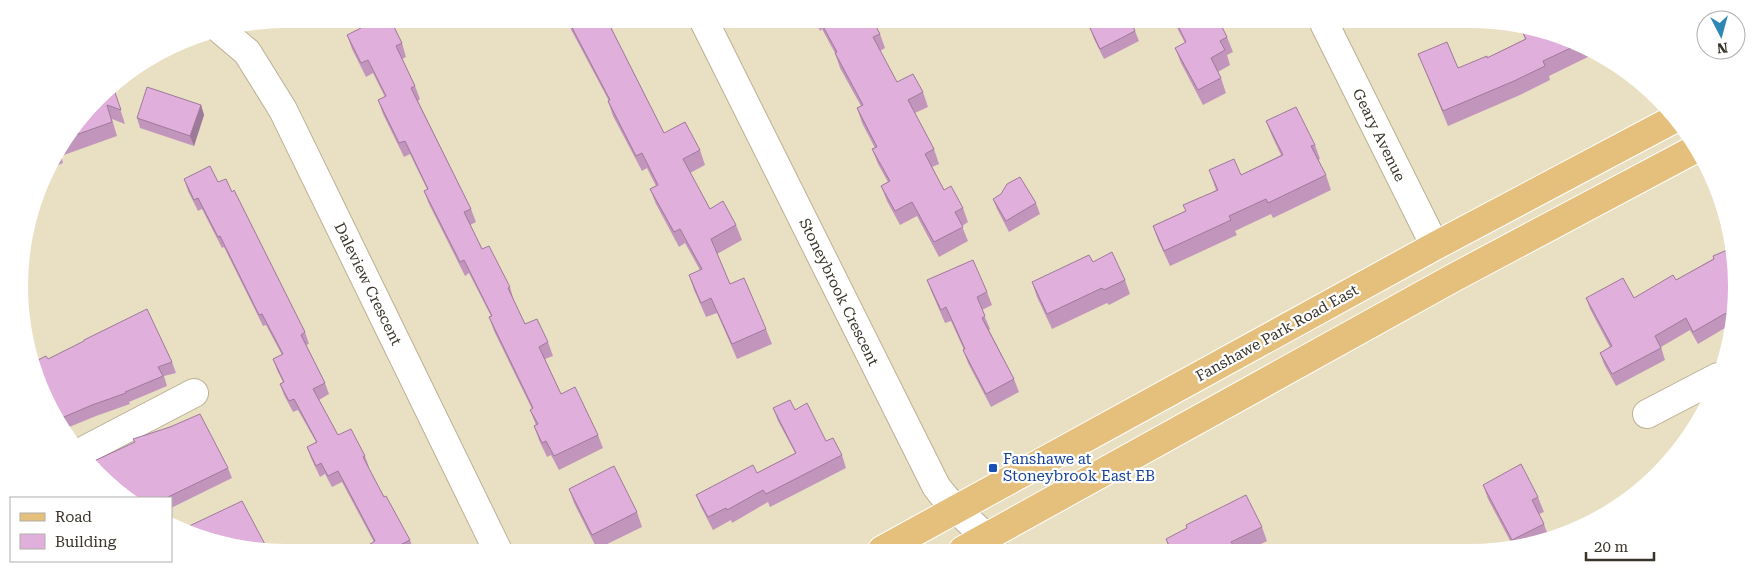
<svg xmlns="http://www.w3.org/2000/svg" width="1756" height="572" font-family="'Roboto Serif',serif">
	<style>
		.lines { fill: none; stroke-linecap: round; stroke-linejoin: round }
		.minor-casing { stroke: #bbb094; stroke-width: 30 }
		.major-casing { stroke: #fff; stroke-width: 30 }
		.minor { stroke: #fff; stroke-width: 28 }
		.major { stroke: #e5bf7c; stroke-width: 28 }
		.wall { fill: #c296bc }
		.shaded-wall { fill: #9e7a99 }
		.building { fill: #e1afdb; stroke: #9e7a99 }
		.transit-dot { fill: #1a4fb4; stroke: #fff; stroke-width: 2 }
		.labels { text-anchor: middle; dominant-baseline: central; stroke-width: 4.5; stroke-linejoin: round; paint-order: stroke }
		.street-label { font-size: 15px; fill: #383429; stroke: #fff }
		.transit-label { font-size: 15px; fill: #164399; stroke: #fff; text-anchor: start }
	</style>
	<rect width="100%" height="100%" fill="#e9dfc2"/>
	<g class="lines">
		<defs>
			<path id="minor" d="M704,21L936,486C952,510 979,525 994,550
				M1324,23L1435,246
				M222,31L247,52L283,110L497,549
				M1647,414L1718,377
				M81,452L194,393"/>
			<path id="major" d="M882,550L1435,246L1674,119
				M963,550L1453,278L1697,148"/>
		</defs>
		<use href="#minor" class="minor-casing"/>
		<use href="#major" class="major-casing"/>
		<use href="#minor" class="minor"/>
		<use href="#major" class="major"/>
	</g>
	<path class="wall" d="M355,19H390L402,43L406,57L402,59L415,86L420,99L418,101L471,209L476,222L470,225L482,249L510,287L514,301L525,324L548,342L553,356L545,359L561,394L598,435L603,448L559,470L551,455L547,457L539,440L534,426L536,425L530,410L532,409L494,331L489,317L491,316L469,273L465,276L429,204L424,191L427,189L410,154L404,157L383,114L378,100L385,97L373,73L366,77L352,49L347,35L360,29Z
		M566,20H607L664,133L700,150L705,165L690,173L710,209L736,225L742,240L717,254L730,284L766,329L772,344L737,359L717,313L706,317L694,290L689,275L700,270L685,243L679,247L656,204L650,189L656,186L647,168L642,171L613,116L608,101H609Z
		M815,21H873L880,34L885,48L880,51L897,82L923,92L928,107L915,113L934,149L939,164L932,167L944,190L963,208L968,222L962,226L968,241L939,257L917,216L900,225L887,201L881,186L888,182L878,164L872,149L875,148L862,123L857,108L861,106L840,68L835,53L822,29L820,31Z
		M1174,22L1220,23L1227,37L1233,52L1227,55L1230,65L1218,72L1221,78L1226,93L1203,105L1181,63L1175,48L1185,43Z
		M1530,27L1594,54L1549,76L1550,80L1520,95L1448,126L1424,68L1418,54L1458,68L1487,58L1525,39L1522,31Z
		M1090,28L1135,31L1139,41L1104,59L1094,39Z
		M112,84L125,124L112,119L117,136L61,156L63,163L45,171L46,168L110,85Z
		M201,105L204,115L194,146L140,128L137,118Z
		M1266,121L1315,145L1320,159L1318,160L1326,175L1331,190L1273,218L1271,214L1235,231L1237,235L1170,266L1158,240L1153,226L1185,211L1216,190L1209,170L1241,175L1281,155L1272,136Z
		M184,179L218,182L232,192L305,332L309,344L306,345L325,383L329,394L319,400L338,435L365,456L369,467L368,468L384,497L410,540L413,548H368L367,546L374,542L342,482L332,487L325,474L320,477L311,458L307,447L316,442L298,410L293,412L284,395L280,384L283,382L277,370L273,359L282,355L266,325L263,326L224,247L222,248L202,209L198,211L188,191Z
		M993,199L1036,203L1040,214L1009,232L997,209Z
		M1732,248V326L1731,327L1730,325L1698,344L1690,330L1661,347L1665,360L1616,386L1604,364L1600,353L1610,347L1590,309L1586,298H1634L1676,280Z
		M1093,262L1125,280L1130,294L1109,305L1107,303L1052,329L1037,297L1032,282Z
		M927,280L987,292L992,305L982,310L990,329L989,330L1014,379L1019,392L991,407L968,363L963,350H964L951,321L945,323L932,293Z
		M48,359L172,362L176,373L164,376L167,386L129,402L130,404L96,416L62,430L32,363Z
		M773,408L795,410L826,441L842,455L846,468L770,507L768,502L732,523L731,520L713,530L701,507L696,495L757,473L795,453L778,421Z
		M133,439L228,468L232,478L171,508V498H128L135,442Z
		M1483,485L1538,497L1544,512L1539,514L1544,524L1549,538L1514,548L1488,499Z
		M569,489L637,512L642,527L597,549L574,503Z
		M1186,525L1262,527L1267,541L1249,550H1170L1166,539L1187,529Z"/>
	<path class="shaded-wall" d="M201,105L204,115L194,146L190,136Z"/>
	<path class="building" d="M357,19H390L402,43L396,46L415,86L411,88L471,209L464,212L482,249L489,246L510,287L508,288L525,324L537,319L548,342L539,347L561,394L575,387L598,435L554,456L546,441L542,443L534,426L538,424L530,410L533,408L489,317L492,316L464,260L460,262L424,191L428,189L405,141L399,143L378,100L386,96L368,60L361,63L347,35L361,28Z
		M568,20H607L664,133L685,122L700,150L683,159L710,209L723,201L736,225L711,239L730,284L744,278L766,329L732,344L711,298L701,303L689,275L702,269L680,229L674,232L650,189L658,185L642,153L636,156L608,101L610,100Z
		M820,21H873L880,34L873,37L897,82L913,74L923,92L908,100L934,149L925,154L944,190L951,186L963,208L955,212L963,227L934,242L912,202L895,211L881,186L890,181L872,149L877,147L857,108L863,105L835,53L837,52Z
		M1101,22H1131L1135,31L1100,49L1090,28Z
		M1176,22L1220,23L1227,37L1220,41L1225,50L1211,58L1221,78L1198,90L1175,48L1186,42Z
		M1530,27L1575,46L1543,61L1545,66L1514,81L1443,111L1418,54L1447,42L1458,68L1487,56V58L1526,39L1522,31Z
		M112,84L121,110L107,105L112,122L70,137L110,85Z
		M147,87L201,105L190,136L137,118Z
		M1296,107L1315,145L1311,146L1326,175L1268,203L1266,199L1229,216L1231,220L1164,251L1153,226L1186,211L1183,205L1218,190L1209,170L1234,159L1241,175L1283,155L1266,121Z
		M210,166L218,182L226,179L232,192L234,190L305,332L301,335L325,383L313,389L338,435L351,429L365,456L363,457L384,497L386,496L410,540L400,545L402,548H369L367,546L375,541L338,471L328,476L321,463L316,466L307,447L317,442L294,399L289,401L280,384L284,382L273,359L283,354L262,314L259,315L220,236L218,237L198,198L194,200L184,179Z
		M1020,177L1036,203L1006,221L993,199L1001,194L1007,184Z
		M1732,248V313L1727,315L1726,313L1693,332L1686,318L1655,336L1661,348L1612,374L1600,353L1612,346L1586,298L1623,278L1634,298L1673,275L1676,280L1714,259L1713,256Z
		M1112,252L1125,280L1104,290L1102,288L1047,314L1032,282L1089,255L1093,262Z
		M973,260L987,292L977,297L985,316L982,318L1014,379L986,394L963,350L965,349L946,307L941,310L927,280Z
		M147,309L172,362L158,367L163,376L125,392L126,393L92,405L57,420L32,363L46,356L48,359L84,341V340Z
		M790,400L795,410L807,403L826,441L833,438L842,455L766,494L763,490L727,510L726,508L708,517L696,495L753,465L757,473L796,453L773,408Z
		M200,414L228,468L166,498H128L92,462L135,442L133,439L170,427Z
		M1521,464L1538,497L1532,500L1544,524L1512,540L1483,485Z
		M614,466L637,512L592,535L569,489Z
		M1246,495L1262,527L1231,542L1234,546L1225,550H1171L1166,539L1187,528L1186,525Z
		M242,501L267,548H234L185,528Z
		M653,545L655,549H646Z"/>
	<rect class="transit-dot" x="988" y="463" width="10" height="10" rx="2.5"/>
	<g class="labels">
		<g class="street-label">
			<text transform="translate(1379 135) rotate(64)">Geary Avenue</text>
			<text transform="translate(368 284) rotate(64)">Daleview Crescent</text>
			<text transform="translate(839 292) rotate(64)">Stoneybrook Crescent</text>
			<text transform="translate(1277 333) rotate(-29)">Fanshawe Park Road East</text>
		</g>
		<g class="transit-label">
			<text x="1003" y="459">Fanshawe at<tspan x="1003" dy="17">Stoneybrook East EB</tspan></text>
		</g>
	</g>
	<path d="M0 0H1756V572H0ZM286 28H1470A258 258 0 0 1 1728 286V286A258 258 0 0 1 1470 544H286A258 258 0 0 1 28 286V286A258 258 0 0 1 286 28Z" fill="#fff" fill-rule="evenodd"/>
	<rect x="10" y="497" width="162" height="65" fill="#ffffff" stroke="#afaea9"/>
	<rect x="20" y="513" width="25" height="8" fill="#e5bf7c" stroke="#afaea9"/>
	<text x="55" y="522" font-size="15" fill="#383429">Road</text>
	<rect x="20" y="534" width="25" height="15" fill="#e1afdb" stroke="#afaea9"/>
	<text x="55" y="547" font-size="15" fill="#383429">Building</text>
	<g transform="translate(1721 35) rotate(174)"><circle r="24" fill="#ffffff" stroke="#afaea9"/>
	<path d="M0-4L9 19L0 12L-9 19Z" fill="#2c87b4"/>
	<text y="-8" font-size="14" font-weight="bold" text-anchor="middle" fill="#383429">N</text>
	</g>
	<path d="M1586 552v8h68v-8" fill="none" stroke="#383429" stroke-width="2.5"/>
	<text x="1594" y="552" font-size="15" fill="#383429" stroke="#ffffff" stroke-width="4" paint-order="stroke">20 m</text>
</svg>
